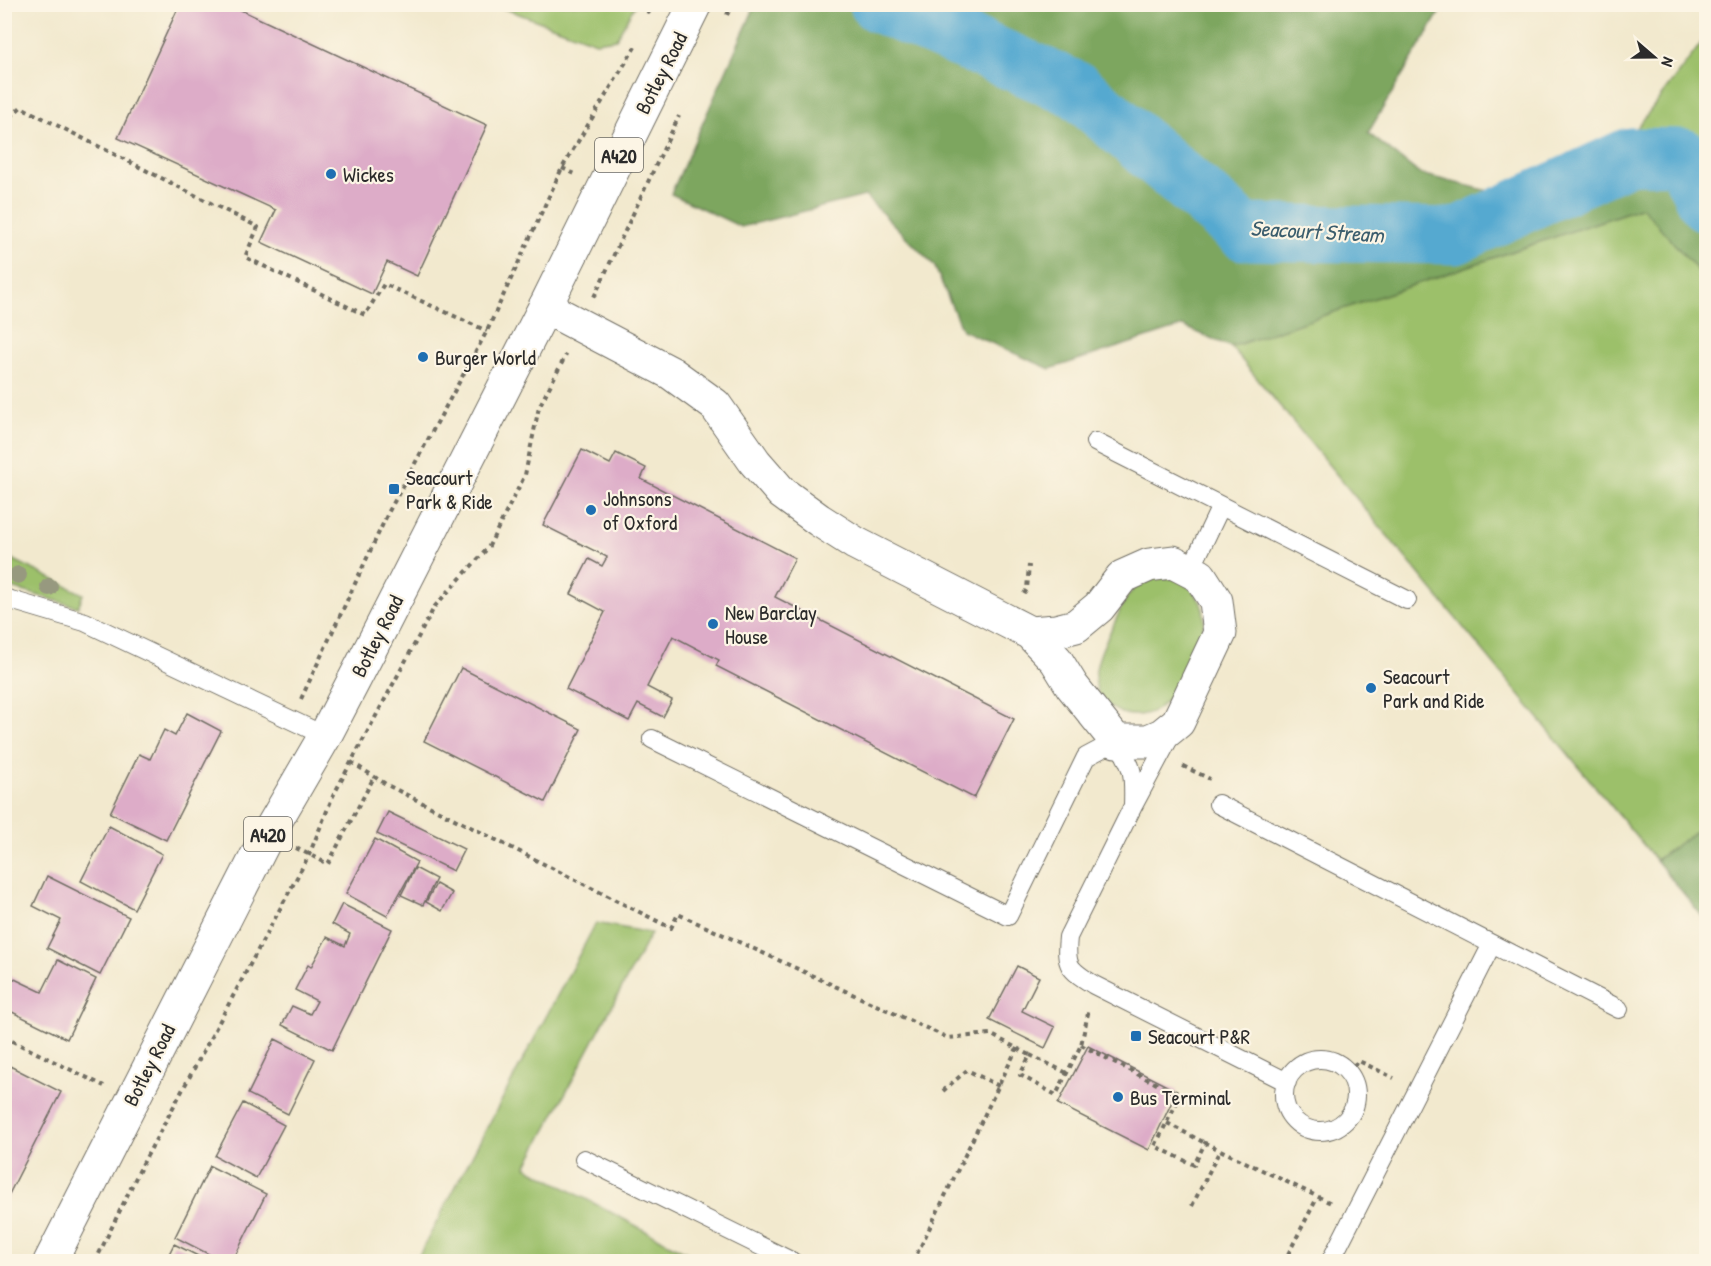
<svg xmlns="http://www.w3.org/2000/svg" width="1711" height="1266" font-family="'Patrick Hand',sans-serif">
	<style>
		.green { fill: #9cc06a; stroke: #64764a; stroke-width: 1.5 }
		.forest { fill: #7da65e; stroke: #546844; stroke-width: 1.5 }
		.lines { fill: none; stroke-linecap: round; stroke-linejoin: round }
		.river { stroke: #54a9d0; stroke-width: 57 }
		.building { fill: #ddacc8 }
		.service-casing { stroke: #716e64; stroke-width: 20 }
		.minor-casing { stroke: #716e64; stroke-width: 35 }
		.primary-casing { stroke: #716e64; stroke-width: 35 }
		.path { stroke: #716e64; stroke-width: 4; stroke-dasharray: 4.5 4.5; stroke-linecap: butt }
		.service { stroke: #fff; stroke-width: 18 }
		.minor { stroke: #fff; stroke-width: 33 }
		.primary { stroke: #fff; stroke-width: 33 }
		.tree { fill: #97997f }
		.poi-dot { fill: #1f6fb2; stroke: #fcf5e5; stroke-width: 2 }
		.labels { text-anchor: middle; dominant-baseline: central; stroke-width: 4.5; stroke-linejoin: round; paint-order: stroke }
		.shield { fill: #fcf5e5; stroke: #6a6863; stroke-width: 1.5 }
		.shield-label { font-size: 20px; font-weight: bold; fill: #2b2b2b }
		.street-label { font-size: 21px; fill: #2b2b2b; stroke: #fcf5e5 }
		.poi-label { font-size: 21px; fill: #2b2b2b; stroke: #fcf5e5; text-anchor: start }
		.water-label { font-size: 22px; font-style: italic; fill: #3b5d6d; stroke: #fcf5e5 }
	</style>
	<rect width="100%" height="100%" fill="#fcf5e5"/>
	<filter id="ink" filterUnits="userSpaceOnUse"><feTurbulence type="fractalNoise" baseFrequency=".0167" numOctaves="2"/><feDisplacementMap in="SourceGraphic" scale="12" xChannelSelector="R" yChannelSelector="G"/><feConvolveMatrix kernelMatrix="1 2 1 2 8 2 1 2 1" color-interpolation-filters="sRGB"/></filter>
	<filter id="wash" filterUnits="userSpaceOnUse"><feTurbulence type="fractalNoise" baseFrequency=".008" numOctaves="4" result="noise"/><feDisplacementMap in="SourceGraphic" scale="24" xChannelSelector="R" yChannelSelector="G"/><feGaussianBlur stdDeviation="1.35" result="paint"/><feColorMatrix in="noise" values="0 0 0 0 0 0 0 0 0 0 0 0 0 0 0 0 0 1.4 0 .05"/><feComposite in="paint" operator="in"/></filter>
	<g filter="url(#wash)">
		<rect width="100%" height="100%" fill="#f2e9ce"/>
		<path class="green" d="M494,5H635L616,39L596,42Z
			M1706,37V139L1627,141Z
			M1643,207L1706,280V824L1656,860L1231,347Z
			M4,555L83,594L78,607L5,586Z
			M1158,577C1165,578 1175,578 1181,580C1185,582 1188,587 1191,589C1216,614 1200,638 1187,664C1180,677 1175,693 1164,703C1154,714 1136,718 1122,713C1077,696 1099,654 1114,624C1119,613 1124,598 1134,589C1140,583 1151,580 1158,577Z
			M596,923L651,933L526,1167L702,1261H416Z"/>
		<path class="forest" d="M756,4L1444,5L1368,133L1420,174L1505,195L1627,141L1706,139V280L1642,207L1231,347L1183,326L1050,369L962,330L934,265L865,196L741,227L671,194Z
			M1706,824V921L1656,860Z"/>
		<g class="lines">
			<path class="river" d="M878,4L1077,90L1244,232L1455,236L1630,156L1683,157L1706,203"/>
		</g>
		<g id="blocks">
			<path class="building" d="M180,4H228L487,125L417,276L387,262L372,294L261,242L276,210L118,138Z
				M582,450L610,464L616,453L646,468L641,479L795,558L775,597L1014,719L974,798L716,666L719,660L673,636L647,687L672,700L663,717L638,704L629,721L566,689L605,612L571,594L589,559L602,566L607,557L543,525Z
				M461,668L581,729L545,802L424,741Z
				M187,713L221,731L166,840L110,813L139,754L150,759L164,730L175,736Z
				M388,812L464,849L453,871L377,834Z
				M109,826L162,854L134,909L81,881Z
				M375,839L417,862L387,916L346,894Z
				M415,868L436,879L423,905L401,895Z
				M47,876L129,917L100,975L47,948L61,920L33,906Z
				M436,884L452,893L442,911L426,902Z
				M342,904L392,929L332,1050L282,1025L292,1006L310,1014L317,1001L295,990L308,965L311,967L327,937L345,946L350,934L332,924Z
				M58,960L96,979L67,1039L4,1008V974L42,992Z
				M1017,966L1039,977L1022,1011L1055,1027L1045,1048L989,1020Z
				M275,1039L315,1059L288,1114L248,1094Z
				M1088,1046L1177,1091L1149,1150L1058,1104Z
				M4,1063L61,1092L4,1204Z
				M243,1103L284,1125L256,1178L215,1156Z
				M210,1166L266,1194L232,1262H224L175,1237Z
				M174,1244L210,1262H165Z"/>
		</g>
	</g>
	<g filter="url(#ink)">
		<use href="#blocks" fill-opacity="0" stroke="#716e64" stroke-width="1.5"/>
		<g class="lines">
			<defs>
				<path id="service" d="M1095,442L1407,600
					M1190,571L1221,506
					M4,598L85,622L325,736
					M1172,733L1133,806L1068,937C1065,967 1069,969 1094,985L1287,1082
					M652,739L1008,916L1086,757L1116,741C1134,767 1134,775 1133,806
					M1218,804L1619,1009
					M1284 1095a36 36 0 1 1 72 0a36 36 0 1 1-72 0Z
					M584,1159L793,1262
					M1330,1262L1492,944"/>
				<path id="minor" d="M545,307L671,373L715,405L755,462L782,493L819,520L855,543L1030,633L1056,660L1072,686L1116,741H1148L1162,735L1178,722L1220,633L1216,601L1200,576L1173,562L1149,565L1122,577L1099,607L1076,626L1056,631L1030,633"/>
				<path id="primary" d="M50,1262L268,834L325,736L377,636L545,307L695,4"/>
			</defs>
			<use href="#service" class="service-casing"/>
			<use href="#minor" class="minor-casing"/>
			<use href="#primary" class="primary-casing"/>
			<path class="path" d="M630,4L653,14
				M727,15L732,4
				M4,123L21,107L258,227L245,257L365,315L384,284L487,331
				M562,168L575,174
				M594,297L679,116
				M1024,594L1027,589L1029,565
				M301,699L388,513L487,331L562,168L635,47
				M351,762L389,786L671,928L678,914L948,1038L990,1034L1030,1055L1020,1075L1056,1095L1081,1045L1089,1009
				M1183,766L1210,779
				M296,848L328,864L374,777
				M4,1037L104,1086
				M1081,1045L1180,1096L1155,1146L1194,1165L1205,1143L1220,1150
				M1030,1055L1067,1073
				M1346,1071L1359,1061L1394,1078
				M943,1091L967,1070L999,1086
				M1167,1123L1205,1143
				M1192,1206L1220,1150L1331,1203
				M95,1262L141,1167L309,855L333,796L435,606L488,548L525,475L539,407L566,355
				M913,1262L1017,1048
				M1284,1262L1317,1198"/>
			<use href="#service" class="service"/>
			<use href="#minor" class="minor"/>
			<use href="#primary" class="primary"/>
		</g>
		<g class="tree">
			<circle cx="18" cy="575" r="9"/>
			<circle cx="49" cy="587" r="9"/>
		</g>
	</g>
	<g class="poi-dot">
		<circle cx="331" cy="174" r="6"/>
		<circle cx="423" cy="357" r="6"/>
		<rect x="388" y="483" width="12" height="12" rx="3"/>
		<circle cx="591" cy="510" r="6"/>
		<circle cx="713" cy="624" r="6"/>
		<circle cx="1371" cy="688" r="6"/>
		<rect x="1130" y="1030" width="12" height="12" rx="3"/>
		<circle cx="1118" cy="1097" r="6"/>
	</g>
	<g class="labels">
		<g class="shield">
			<rect x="595" y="138" width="48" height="34" rx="4.5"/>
			<rect x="244" y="817" width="48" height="34" rx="4.5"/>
		</g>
		<g class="shield-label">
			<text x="619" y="155">A420</text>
			<text x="268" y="834">A420</text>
		</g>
		<g class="street-label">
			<text transform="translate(661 73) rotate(-63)">Botley Road</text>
			<text transform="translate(377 636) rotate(-63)">Botley Road</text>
			<text transform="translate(149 1065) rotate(-63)">Botley Road</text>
		</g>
		<g class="poi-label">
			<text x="343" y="174">Wickes</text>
			<text x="435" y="357">Burger World</text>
			<text x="406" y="477">Seacourt<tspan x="406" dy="24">Park &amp; Ride</tspan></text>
			<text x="603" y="498">Johnsons<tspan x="603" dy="24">of Oxford</tspan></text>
			<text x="725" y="612">New Barclay<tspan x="725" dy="24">House</tspan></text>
			<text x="1383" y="676">Seacourt<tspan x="1383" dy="24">Park and Ride</tspan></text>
			<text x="1148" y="1036">Seacourt P&amp;R</text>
			<text x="1130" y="1097">Bus Terminal</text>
		</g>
		<g class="water-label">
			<text transform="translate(1317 231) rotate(3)">Seacourt Stream</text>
		</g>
	</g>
	<rect width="1711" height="1266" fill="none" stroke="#fcf5e5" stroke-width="24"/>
	<g transform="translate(1654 57) rotate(110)" stroke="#fcf5e5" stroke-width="4.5" paint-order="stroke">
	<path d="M0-4.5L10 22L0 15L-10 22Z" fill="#2b2b2b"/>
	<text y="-9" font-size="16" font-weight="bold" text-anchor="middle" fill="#2b2b2b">N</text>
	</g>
</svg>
